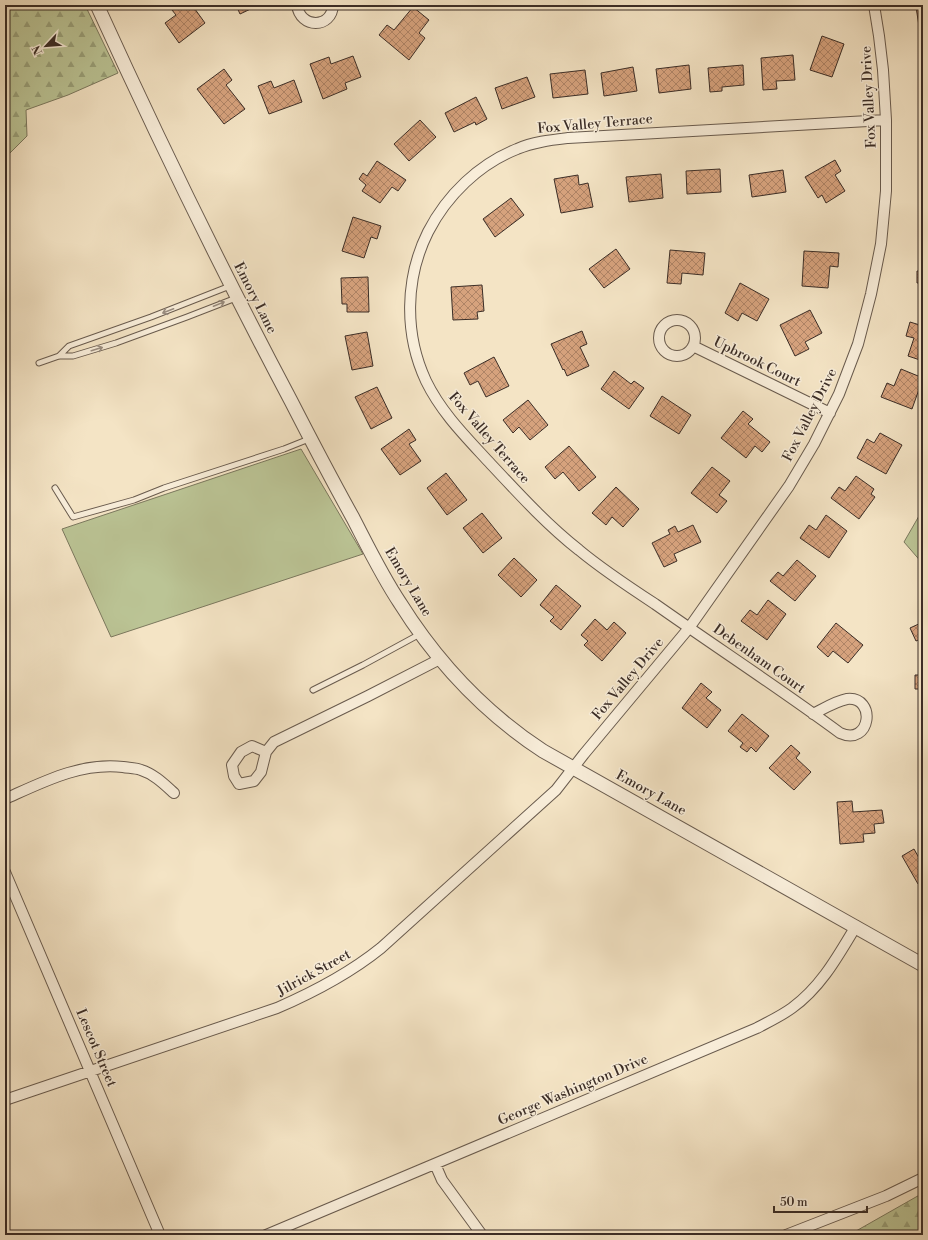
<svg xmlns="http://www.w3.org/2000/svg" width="928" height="1240" font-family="'Libre Bodoni',serif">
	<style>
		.green { fill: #bbc495; stroke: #7b785e }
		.forest { fill: url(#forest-firs); stroke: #7b785e }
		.building { fill: url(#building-cross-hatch); stroke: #3b2d26 }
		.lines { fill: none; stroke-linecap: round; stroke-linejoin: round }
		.service-casing { stroke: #695b4e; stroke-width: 7 }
		.minor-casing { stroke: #695b4e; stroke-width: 12 }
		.tertiary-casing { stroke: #695b4e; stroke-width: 15 }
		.service { stroke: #f8edd9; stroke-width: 5 }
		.minor { stroke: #f8edd9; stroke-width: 10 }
		.tertiary { stroke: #f8edd9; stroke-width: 13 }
		.oneway { stroke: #9a8d80 }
		.labels { text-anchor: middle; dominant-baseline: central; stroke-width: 3; stroke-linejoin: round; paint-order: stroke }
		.street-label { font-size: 14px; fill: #3b2d26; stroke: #f8edd9 }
	</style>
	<defs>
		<pattern id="forest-firs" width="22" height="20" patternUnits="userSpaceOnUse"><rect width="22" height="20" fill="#bbc495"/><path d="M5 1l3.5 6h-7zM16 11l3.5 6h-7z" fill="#99a079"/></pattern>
		<pattern id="building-cross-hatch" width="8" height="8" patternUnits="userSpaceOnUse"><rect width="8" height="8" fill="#d6a27d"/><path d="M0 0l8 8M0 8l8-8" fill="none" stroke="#af8466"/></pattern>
	</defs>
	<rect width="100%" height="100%" fill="#f4e4c5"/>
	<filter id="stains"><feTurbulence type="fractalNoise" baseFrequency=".005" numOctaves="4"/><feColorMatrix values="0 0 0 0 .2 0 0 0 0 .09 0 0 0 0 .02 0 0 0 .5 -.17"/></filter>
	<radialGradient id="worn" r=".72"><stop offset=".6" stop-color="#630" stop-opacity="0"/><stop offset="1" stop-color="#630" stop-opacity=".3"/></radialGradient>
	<path class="green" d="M301,449L363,554L111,637L62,529Z
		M923,509V564L904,542Z"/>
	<path class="forest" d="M5,5H85L118,73L68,95L26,110L27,136L5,158Z
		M923,1193V1235H849Z"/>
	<path class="building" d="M180,5H192L205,23L179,43L165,23L176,15L172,10Z
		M236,5H259L240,14Z
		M923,6V39H921L916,7Z
		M413,7L429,20L419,33L425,38L409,60L379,35L387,25L394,30Z
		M822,36L844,44L832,77L810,70Z
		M793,55L795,80L776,81L777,89L763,90L761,58Z
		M353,56L361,77L345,83L347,89L323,99L310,64L329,57L331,64Z
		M689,65L691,89L659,93L656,69Z
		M743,65L744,85L722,87V91L710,92L708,68Z
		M633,67L637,91L604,96L601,73Z
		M224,69L232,80L226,85L245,109L224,124L197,89Z
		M585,70L588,94L553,98L550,74Z
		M527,77L535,97L502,109L495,88Z
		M294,80L302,102L269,114L258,86L271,81L274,88Z
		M476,97L487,119L476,125L475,122L454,132L445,113Z
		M420,120L436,137L409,161L394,144Z
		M835,160L841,171L835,175L845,191L826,203L822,195L818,198L805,177Z
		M377,161L406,180L398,191L392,187L380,203L362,191L366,185L359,179L363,173L367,176Z
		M720,169L721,192L687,194L686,171Z
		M783,170L786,192L752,197L749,175Z
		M661,174L663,198L629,202L626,177Z
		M578,175L579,185L588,183L593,207L561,213L554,179Z
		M511,198L524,215L495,237L483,219Z
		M353,217L381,226L377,239L371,237L364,258L342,251Z
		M616,249L630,269L604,288L589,269Z
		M670,250L705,253L703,275L682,273L681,284L667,283Z
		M804,251L839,253L838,267L830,266L828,288L802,286Z
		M917,271H923V304H921L922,283H917Z
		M368,277L369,312H347V304H342L341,278Z
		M740,283L769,299L757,321L742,313L738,321L725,313Z
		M482,285L484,311L477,312L478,319L453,320L451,287Z
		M810,310L822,333L805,342L809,349L795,356L780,325Z
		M910,322L923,326V361L908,356L914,338L906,336Z
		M582,331L587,344L580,347L589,366L567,376L564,369L563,370L551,344Z
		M367,332L373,366L352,370L345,336Z
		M494,357L509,386L486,397L478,381L470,385L464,373Z
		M901,369L923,378L912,409L881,397L887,383L894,386Z
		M614,371L631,384L634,381L644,388L629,409L601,389Z
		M377,387L392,418L371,429L355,397Z
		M662,396L691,415L679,434L650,416Z
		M528,400L548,425L530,440L519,427L513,433L503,420Z
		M743,411L753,419L748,424L770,442L762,452L755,446L746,458L721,438Z
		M409,429L416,440L409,444L421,461L400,475L381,449Z
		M880,433L902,445L886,474L857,458L867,439L874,443Z
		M569,446L596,477L579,491L563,472L555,479L545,467Z
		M712,467L730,481L719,495L727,501L717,513L691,493Z
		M446,473L467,500L447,515L427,488Z
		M856,476L874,489L871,494L875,497L859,519L831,498L839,487L845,491Z
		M616,487L639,509L623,527L612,517L606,525L592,513Z
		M482,513L502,538L483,553L463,528Z
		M826,515L847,531L829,558L800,538L809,525L816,530Z
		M693,525L701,542L674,554L677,561L664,567L652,543L670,534L668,530L675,526L678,532Z
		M514,558L537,580L521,597L498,575Z
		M797,560L816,576L795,601L770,581L778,572L783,576Z
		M556,585L581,606L561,630L550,621L554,617L540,605Z
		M768,600L786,614L767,640L741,621L750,610L757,615Z
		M595,619L607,630L614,622L626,633L602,661L584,645L588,641L581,635Z
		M923,622V638L916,641L910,628Z
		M836,623L863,645L848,663L833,651L828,657L817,647Z
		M915,675H923V691V689H915Z
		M701,683L712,692L706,698L721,710L707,728L682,708Z
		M742,714L769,736L756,752L751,747L747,752L740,747L743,743L728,731Z
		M791,745L800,753L796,758L811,772L794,790L769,768Z
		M852,801L853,812L882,810L884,823L874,824L875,833L863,834L864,842L840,844L837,802Z
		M914,849L919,858L923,856V881L918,884L902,856Z"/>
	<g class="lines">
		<defs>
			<path id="service" d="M59,356L69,346L151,317L230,286
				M39,363L59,356H73L116,343L187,317L236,298
				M55,488L73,517L134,500L164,488L284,449L309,439
				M313,690L363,665L420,634"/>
			<path id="minor" d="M297,5C300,29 332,29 333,5
				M659 338a18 18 0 1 1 36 0a18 18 0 1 1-36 0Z
				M693,346L830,413
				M813,714C823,709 836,701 847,699C877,696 871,747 840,733C779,688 716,647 655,604C629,587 603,570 579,550C546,524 517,492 488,461C465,436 441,412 426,381C404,334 405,278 428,232C447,195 479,164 517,149C533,142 551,140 568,138L886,120
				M266,752L252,746L241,752L232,765L234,776L239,784L254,781L261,772L266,752L274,742L368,696L440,659
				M5,799C43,782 81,762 123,767C129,768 136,768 141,770C154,774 164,784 174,793
				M5,872L160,1235
				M5,1100L277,1008C314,992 350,973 381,948L556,790L584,754L689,628L789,486L814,444L839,394L858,344L871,294L881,244L886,191V120L883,70L879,36L874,5
				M435,1164L442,1180L482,1235
				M266,1235L757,1028C768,1022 781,1016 792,1008C821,987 838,956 856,926
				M786,1235L886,1196L923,1178"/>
			<path id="tertiary" d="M97,5C158,139 222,271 291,401C311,440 332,480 353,518C368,547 382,576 400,603C437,662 485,713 543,751L923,965"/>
		</defs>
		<use href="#service" class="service-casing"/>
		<use href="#minor" class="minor-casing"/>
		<use href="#tertiary" class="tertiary-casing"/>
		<use href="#service" class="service"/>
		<use href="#minor" class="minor"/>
		<use href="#tertiary" class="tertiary"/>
	</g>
	<defs><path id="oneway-shaft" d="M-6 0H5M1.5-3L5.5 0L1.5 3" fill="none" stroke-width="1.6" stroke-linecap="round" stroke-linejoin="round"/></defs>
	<g class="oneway">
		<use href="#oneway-shaft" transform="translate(219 304) rotate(-22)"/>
		<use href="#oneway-shaft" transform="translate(168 311) rotate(159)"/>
		<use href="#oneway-shaft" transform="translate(97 349) rotate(-17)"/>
	</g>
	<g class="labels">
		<g class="street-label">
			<text transform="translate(869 97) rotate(-93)">Fox Valley Drive</text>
			<text transform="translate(595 124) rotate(-5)">Fox Valley Terrace</text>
			<text transform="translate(255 298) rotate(63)">Emory Lane</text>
			<text transform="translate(757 362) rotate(26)">Upbrook Court</text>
			<text transform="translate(810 415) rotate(-63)">Fox Valley Drive</text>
			<text transform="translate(489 438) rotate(49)">Fox Valley Terrace</text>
			<text transform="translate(408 582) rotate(59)">Emory Lane</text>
			<text transform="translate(759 659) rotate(35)">Debenham Court</text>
			<text transform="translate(628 679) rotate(-50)">Fox Valley Drive</text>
			<text transform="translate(651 793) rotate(29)">Emory Lane</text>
			<text transform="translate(314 973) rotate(-29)">Jilrick Street</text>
			<text transform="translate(96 1048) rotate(67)">Lescot Street</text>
			<text transform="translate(573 1090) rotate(-23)">George Washington Drive</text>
		</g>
	</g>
	<rect width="928" height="1240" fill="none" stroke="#f4e4c5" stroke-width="20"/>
	<rect x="6" y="6" width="916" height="1228" fill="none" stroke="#3b2d26" stroke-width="2"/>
	<rect x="10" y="10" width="908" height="1220" fill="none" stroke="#3b2d26"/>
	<g transform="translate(46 46) rotate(244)" stroke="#f8edd9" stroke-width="3" paint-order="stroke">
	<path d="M0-3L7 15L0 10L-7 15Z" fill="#3b2d26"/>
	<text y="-6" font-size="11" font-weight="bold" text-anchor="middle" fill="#3b2d26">N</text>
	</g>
	<path d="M774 1206v6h93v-6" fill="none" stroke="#3b2d26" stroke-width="2"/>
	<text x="780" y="1206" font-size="12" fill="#3b2d26" stroke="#f8edd9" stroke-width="3" paint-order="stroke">50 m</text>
	<rect width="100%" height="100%" filter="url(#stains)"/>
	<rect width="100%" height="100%" fill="url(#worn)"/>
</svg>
